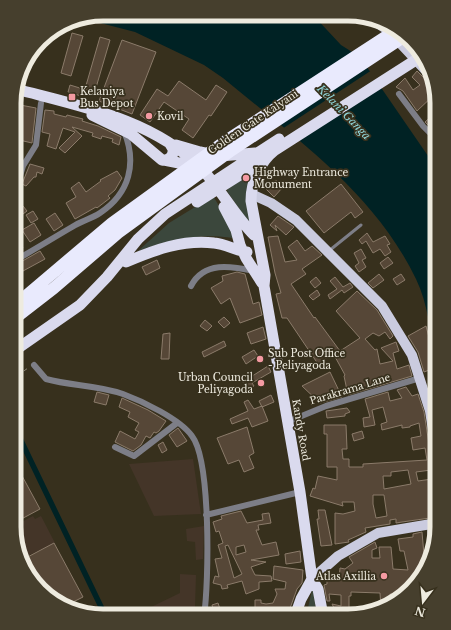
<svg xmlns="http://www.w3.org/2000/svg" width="451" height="630" font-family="'Libre Baskerville',serif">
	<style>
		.industrial { fill: #443528 }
		.green { fill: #3b473c }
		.water { fill: #002224 }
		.pier { fill: #37301d }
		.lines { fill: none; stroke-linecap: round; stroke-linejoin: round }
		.canal { stroke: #002224; stroke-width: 5.5 }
		.building { fill: #564737; stroke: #8b7b6a; fill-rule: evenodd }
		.path { stroke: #888273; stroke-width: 1; stroke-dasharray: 4 2; stroke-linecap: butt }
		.service { stroke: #7d7e87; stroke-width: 3 }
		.minor { stroke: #7d7e87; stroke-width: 6 }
		.primary { stroke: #cacbdf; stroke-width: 10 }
		.trunk { stroke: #dadaee; stroke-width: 11 }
		.motorway { stroke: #e9eafd; stroke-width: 12 }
		.poi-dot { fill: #f49aa2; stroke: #37301d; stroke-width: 1.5 }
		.labels { text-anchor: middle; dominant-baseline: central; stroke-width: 3.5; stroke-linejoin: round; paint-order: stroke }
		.poi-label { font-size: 10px; fill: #eeebdf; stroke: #37301d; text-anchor: start }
		.street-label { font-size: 10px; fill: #eeebdf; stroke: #37301d }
		.water-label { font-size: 11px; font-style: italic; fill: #90d6da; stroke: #37301d }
		.rim { fill: none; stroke: #eeebdf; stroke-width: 5 }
	</style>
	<rect width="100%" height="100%" fill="#37301d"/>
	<path class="industrial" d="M193,459L201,514L154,516L129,464Z
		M33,516L35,519L41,516L55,543L21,559L14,526Z
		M204,526L203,559L196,560L195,542L187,541L186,529Z
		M180,574L196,575L195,607H186L169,615H150L147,609L180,593Z"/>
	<path class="green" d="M253,170V229L227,191L228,189Z
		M213,196L227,219L233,238C199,233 170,240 138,251L169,223Z
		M313,586L316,612H307Z"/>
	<path class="water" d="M313,15L341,45L360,57L437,169V362C431,337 428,303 416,279C374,192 295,138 223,78L204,65L135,32L85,19Z"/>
	<path class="pier" d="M372,70L383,86L297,142L282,129Z"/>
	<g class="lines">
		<path class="canal" d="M14,426L105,615"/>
	</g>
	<path class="building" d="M72,33L83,36L71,76L61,73Z
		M100,37L110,40L95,91L85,89Z
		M122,40L156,52L132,114L99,101Z
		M36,46L31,64L25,62L26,59Z
		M417,71L427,81L432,82L435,94L417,111L403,91L396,87L405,78L413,90L420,85L412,77Z
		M179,81L206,100L216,85L227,92L211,116L209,115L193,138L182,130L189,119L164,102L150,122L140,115L157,89L168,96Z
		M70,85L83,89L81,96L68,92Z
		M15,104L36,108L32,143L15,139V132H17Z
		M45,110L54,111V114L66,117L67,115L83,119L82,121L98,126L121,137L119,145L112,142L113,139L102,136L101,139L92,136L93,133L72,127L82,136L65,153L59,148L75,132L63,128L56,149L47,146L50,134L42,132Z
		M435,113L437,116V134L425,122Z
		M30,164L44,168L42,174L37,172L36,177H34L26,186L22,184Z
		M117,171L122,178L115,190L108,196L110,198L97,208L96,207L75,219L66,203L76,197L71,188L79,182L86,192L101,181L100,180Z
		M276,180L283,187L274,197L266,189Z
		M341,184L363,212L355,218L351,212L324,233L306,211Z
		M23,206L27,211L15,220V215L17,213L16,211Z
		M33,211L38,219L31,223L26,215Z
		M55,213L63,225L54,231L46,219Z
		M278,216L294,227L286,235L275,225L277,231L270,225Z
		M34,223L41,235L30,242L22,230Z
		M367,233L373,242L385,236L390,244L387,245L391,252L385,256L380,249L373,253L366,241L362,244L359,240Z
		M15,234L23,248L14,253Z
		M278,236L285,262L297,260L288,247L297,240L305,251L312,246L322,255L302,269L306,274L291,284L314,318L315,317L340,351L360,338L336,311L357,291L377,310L393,336L390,339L385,332L379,336L373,333L365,339L375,350L377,349L380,364L393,361L381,348L396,342L399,351L393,353L397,369L409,365L412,376L348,395L344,376L345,375L333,353L318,364L287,318H282L276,294L281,293L275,273L268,237Z
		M361,249L366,258L362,260L366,267L359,272L355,266L359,263L354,253Z
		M40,251L45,259L23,271L19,263Z
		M388,257L393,263L384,269L380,263Z
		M157,260L160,268L146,275L142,267Z
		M237,272L245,274L253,304L259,302L262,315L240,323L230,298L221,304L211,288L223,281L222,276Z
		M379,274L384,280L373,288L368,283Z
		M401,274L405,280L397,285L393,279Z
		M316,277L321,283L315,288L310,282Z
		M335,277L343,287L350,283L353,287L344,293L342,290L330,299L328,295L337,289L330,281Z
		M317,290L320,295L313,300L309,296Z
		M224,317L230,323L224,328L218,322Z
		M205,320L212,326L207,331L200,326Z
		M426,326L432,349L429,350L432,369L424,372L418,352L408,336Z
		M263,327L266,339L251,344L247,333Z
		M170,333L169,359H161L163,334Z
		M224,341L226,346L204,357L202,352Z
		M254,350L258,356L246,364L242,357Z
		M268,366L271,372L252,383L254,386L248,390L243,382Z
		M330,372L342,397L320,403L302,386Z
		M406,387L412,396L418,394L424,412L431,457L437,471V500H429L430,510L437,509V517L402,522L396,523V519L390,520V524L365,528L366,532L348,540L349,542L335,544V513L343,514L355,511L354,502H342L343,506L310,496L313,488L315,489L318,476L337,480V467H327V434H324V425H346L347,449H342L343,459H349V467H363V464L427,460L425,448L413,450L411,438L421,436L419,423L410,426V427L402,428V425L382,430L381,424L387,422L383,407L372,410L375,425L364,427L363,418L370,417L365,399L388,392L390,401L402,398L397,390ZM408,470L411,484L384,489L383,476H391V472ZM431,470L432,479L418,481L416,472ZM373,495H384L387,516L376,518L373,504Z
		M97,392L109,395L106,405L94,402Z
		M271,395L274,402L262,407L259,401Z
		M122,398L148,410L166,421L159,431L156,433L154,432L150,438L146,436L141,445L133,451L115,442L120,431L135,439L139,432L135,430L139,423L128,417L130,412L119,407Z
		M248,400L254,409L262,406L268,421L252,427L248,418L232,424L230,419L248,411L244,402Z
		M347,408L350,412L345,414V416L327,418L326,411Z
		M247,427L254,453L249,456L254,468L244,472L239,460L228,464L217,438Z
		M178,428L187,441L177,447L169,435Z
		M362,431L364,438L354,441L352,434Z
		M163,442L167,450L162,453L158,445Z
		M14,461L40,509L14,523Z
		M318,510H325L332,545L321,546L317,519H319Z
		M241,511L247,523L263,520L262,514L269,513L271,523L258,525L259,530H256L262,545L276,542L279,555L251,560L266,562L251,567L255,575L271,576L272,581L259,582V589L246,594L242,581L227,585L228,588L222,589L221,585L213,583L215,576L219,577L215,559L222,558L218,545L223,543L219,531L216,532L213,522L222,519L221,516ZM228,545L242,574L234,578L225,546ZM244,545L246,552L236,555V547Z
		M422,532L424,555H429L422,577L401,595L390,594V605L381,608L380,593L351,592V596H349V609L342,608L346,616H338L332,604L341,606V595L329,594L330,601H327L324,585L327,584V579L339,580L340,568L345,569L353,563L349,557L375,542L377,548L372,550V558H380L379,547H391L393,569L408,570L404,551H400L398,539L413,537V534Z
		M54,543L83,597L67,605L49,598L23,566L22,560Z
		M300,551L301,562L286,564L285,554Z
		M274,566L303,570L302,583L297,589L289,611L284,609L282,616H273L275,611L267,612L266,609H255V600H261V603L266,604L273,603L277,594L275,589H285L286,582L273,579Z
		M218,603L221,612L247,610V616H215L212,605Z"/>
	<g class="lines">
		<path class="path" d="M14,378L28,368"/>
		<path class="service" d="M330,250L361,225
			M428,526L430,545"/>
		<path class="minor" d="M399,94L423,126L437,140
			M15,192L23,166L36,145L41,103
			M14,261C34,250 53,238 72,227C81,221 91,219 100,213C130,193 137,163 124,131
			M191,286C204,261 231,266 254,271
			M34,365L46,379C71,386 98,385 123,394C142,401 180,419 192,436C211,461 209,582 204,616
			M287,422L326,406L420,378
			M115,447L134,456L177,423
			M206,515L300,492"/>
		<path class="primary" d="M374,21L388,30L431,76
			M251,194L271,203L296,220L382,306L412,355L430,411L437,456
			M312,579L338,556L378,533L437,523"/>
		<path class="trunk" d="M16,89C80,106 152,119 201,168C221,189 234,215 254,235
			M92,115L131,134L162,160C169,161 174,156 173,149L170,144
			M176,145L200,152L220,156L255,153
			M164,160L184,164L196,171
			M197,202L262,161
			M224,207L236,230L240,245L246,258L262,283
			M126,262C154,250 184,239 214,243C226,244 236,251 247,252
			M14,351L80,305L107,277L138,239L165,214L279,139
			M295,616L301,599L312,579
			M323,616L318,589L312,579L300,492L264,286L265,275L251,201C251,181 260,162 275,150L422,56"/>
		<path class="motorway" d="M14,306L112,223L224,142L396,30
			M14,319L54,288L118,233L232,150L405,36"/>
	</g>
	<g class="poi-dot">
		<rect x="68" y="93" width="8" height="8" rx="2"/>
		<circle cx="149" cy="116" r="4"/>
		<circle cx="246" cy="178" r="4"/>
		<circle cx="260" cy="359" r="4"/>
		<circle cx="261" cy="383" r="4"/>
		<circle cx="384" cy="576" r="4"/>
	</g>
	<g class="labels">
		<g class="poi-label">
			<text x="80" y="91">Kelaniya<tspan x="80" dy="12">Bus Depot</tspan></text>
			<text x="157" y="116">Kovil</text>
			<text x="254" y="172">Highway Entrance<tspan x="254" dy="12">Monument</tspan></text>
			<text x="268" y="353">Sub Post Office<tspan x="268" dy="12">- Peliyagoda</tspan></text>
			<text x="253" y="377" text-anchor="end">Urban Council<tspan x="253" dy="12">Peliyagoda</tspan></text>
			<text x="376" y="576" text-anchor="end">Atlas Axillia</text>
		</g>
		<g class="street-label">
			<text transform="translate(253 122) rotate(-34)">Golden Gate Kalyani</text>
			<text transform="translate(350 389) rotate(-17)">Parakrama Lane</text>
			<text transform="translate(301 430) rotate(80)">Kandy Road</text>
		</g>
		<g class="water-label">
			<text transform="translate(344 112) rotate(46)">Kelani Ganga</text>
		</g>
	</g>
	<path d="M0 0H451V630H0ZM103 21H348A82 82 0 0 1 430 103V527A82 82 0 0 1 348 609H103A82 82 0 0 1 21 527V103A82 82 0 0 1 103 21Z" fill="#463f2d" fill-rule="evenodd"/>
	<path class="rim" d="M103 21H348A82 82 0 0 1 430 103V527A82 82 0 0 1 348 609H103A82 82 0 0 1 21 527V103A82 82 0 0 1 103 21Z"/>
	<g transform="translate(423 602) rotate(196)" stroke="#37301d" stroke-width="3" paint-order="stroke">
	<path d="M0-3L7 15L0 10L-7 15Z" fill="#eeebdf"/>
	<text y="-6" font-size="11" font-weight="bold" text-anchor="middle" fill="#eeebdf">N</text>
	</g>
</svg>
